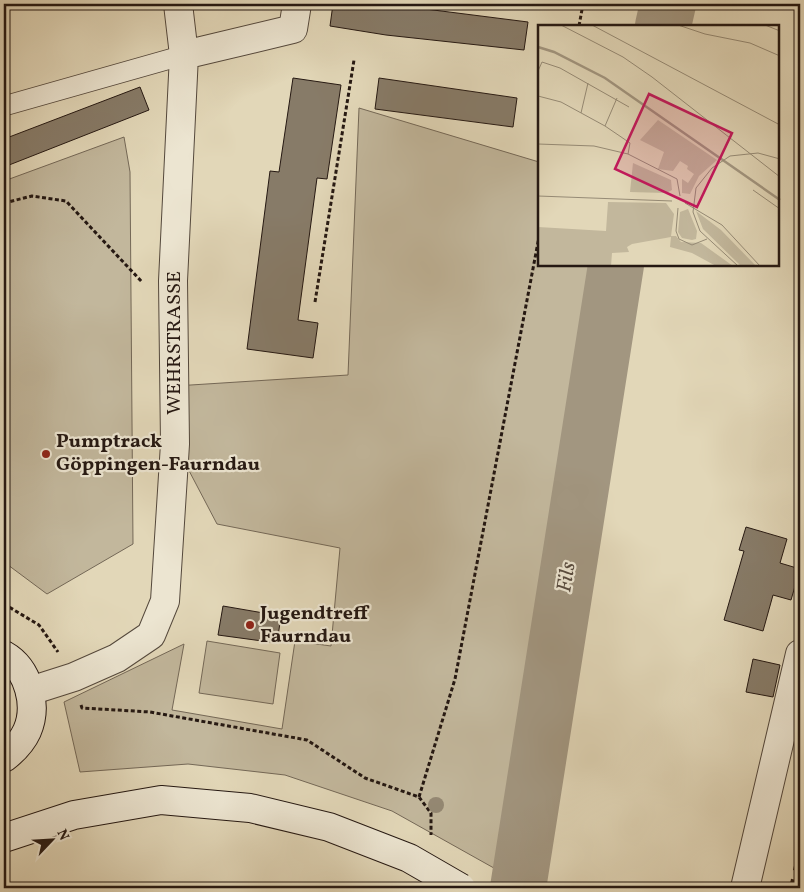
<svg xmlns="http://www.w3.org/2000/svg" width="804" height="892" font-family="Vollkorn,serif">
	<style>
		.green { fill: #c2b79c; stroke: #746857 }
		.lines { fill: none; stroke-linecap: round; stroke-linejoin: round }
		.river { stroke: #a29680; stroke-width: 56 }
		.building { fill: #877b68; stroke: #251812 }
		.lane-casing { stroke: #54483c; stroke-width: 21 }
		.street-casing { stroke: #54483c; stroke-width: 30 }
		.secondary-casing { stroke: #251812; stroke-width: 30 }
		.path { stroke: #251812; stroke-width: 3; stroke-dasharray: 4 2.5; stroke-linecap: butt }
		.lane { stroke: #ece5d1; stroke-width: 19 }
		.street { stroke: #ece5d1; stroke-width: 28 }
		.secondary { stroke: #ece5d1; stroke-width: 28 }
		.rail { stroke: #251812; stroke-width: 4; stroke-dasharray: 9 9; stroke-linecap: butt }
		.secondary-bridge-casing { stroke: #251812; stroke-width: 30; stroke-linecap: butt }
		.secondary-bridge { stroke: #ece5d1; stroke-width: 28 }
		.tree { fill: #948873 }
		.poi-dot { fill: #8f2418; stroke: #ece5d1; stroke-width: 2 }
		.labels { text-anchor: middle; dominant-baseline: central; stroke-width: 4.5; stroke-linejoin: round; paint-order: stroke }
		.street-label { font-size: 20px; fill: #251812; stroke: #ece5d1 }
		.poi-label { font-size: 20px; font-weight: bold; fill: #251812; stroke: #ece5d1; text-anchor: start }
		.water-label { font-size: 21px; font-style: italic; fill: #574a3e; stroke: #ece5d1 }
		.inset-river { fill: none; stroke: #a29680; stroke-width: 2.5 }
		.inset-road { fill: none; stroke: #968b76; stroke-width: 1 }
		.view { fill: #c2185b; fill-opacity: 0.15; stroke: #c2185b; stroke-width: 2.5 }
		.inset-edge { fill: none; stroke: #251812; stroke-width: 2.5 }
	</style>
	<rect width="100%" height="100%" fill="#e2d7b8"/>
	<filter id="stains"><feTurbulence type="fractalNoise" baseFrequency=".004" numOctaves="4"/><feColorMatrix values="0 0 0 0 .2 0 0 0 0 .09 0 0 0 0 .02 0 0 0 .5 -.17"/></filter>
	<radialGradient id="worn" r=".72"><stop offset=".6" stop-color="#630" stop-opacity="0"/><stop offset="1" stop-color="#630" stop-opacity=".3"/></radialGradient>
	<path class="green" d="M359,108L539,162V265H595L501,872L392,811L285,775L188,764L80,772L64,702L184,644L172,710L282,729L295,641L331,646L340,548L217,524L175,444V386L348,375Z
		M124,137L130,172L133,544L47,594L4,562V181Z
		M207,641L280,653L273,704L199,693Z"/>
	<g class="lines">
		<path class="river" d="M663,26L668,4
			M518,888L616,265"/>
	</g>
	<path class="building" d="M333,4H386L528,22L524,50L386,35L330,26Z
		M293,78L341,85L327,179L317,178L298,320L318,323L313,358L247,349L270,171L279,172Z
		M379,78L517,98L513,127L375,109Z
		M140,87L149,110L4,167V139Z
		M746,527L787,539L780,563L800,569L791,600L773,595L763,631L724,620L744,551L739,550Z
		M223,606L281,616L277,643L218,635Z
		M753,659L780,665L773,697L746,692Z"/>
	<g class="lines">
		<defs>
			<path id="lane" d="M4,106L184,55"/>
			<path id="street" d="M184,55L293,29L297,4
				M30,691L74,677L117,658L151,635L165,601L175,444L173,281L184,55L178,4
				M745,888L800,654"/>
			<path id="secondary" d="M4,655C29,669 38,706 27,731C22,742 13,751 4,758"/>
		</defs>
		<use href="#lane" class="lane-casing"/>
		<use href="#street" class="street-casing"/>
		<use href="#secondary" class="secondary-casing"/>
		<path class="path" d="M579,26L583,4
			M4,203L32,196L66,201L142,282
			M315,302L354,60
			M4,604L39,625L58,652
			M81,705L82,708L150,712L307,740L365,778L419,797L431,813V835
			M419,797L455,679L539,237"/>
		<use href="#lane" class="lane"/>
		<use href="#street" class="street"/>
		<use href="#secondary" class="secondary"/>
		<path class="rail" d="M791,888L800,848"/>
		<defs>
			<path id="secondary-bridge" d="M4,838L74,815L161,800L250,808L329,827L409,858L461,888"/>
		</defs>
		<use href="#secondary-bridge" class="secondary-bridge-casing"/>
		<use href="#secondary-bridge" class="secondary-bridge"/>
	</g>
	<circle class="tree" cx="436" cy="805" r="8"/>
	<g class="poi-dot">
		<circle cx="46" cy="454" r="5"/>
		<circle cx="250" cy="625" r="5"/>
	</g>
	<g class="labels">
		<g class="street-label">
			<text transform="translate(175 343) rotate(-90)">WEHRSTRASSE</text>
		</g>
		<g class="poi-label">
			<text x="56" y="442">Pumptrack<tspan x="56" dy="23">Göppingen-Faurndau</tspan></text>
			<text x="260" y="614">Jugendtreff<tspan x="260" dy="23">Faurndau</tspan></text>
		</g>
		<g class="water-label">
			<text transform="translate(567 577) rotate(-81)">Fils</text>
		</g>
	</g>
	<g transform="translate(538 25)">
		<rect width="241" height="241" fill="#e2d7b8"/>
		<path d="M120,95L179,135L161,151L152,169L144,168V154L150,158L156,149L149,144L150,141L142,136L135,146L120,144L126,127L102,115ZM95,138L133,155L134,165L128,168L92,167ZM70,177L128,178L136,189L133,211H138L143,217L163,218L195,241H178L154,228L132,222L133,212L94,219L89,222L91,227L74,228L73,241H0V202L68,206ZM150,184L159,206L158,214L154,215L144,213L140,207L142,187ZM158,186L183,205L218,241H203L165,204Z" fill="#c2b79c"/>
		<path class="inset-river" d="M0,22L16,27L67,53L242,175"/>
		<path class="inset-road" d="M23,0L85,32L114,52L242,152M54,0L242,100M140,0L167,9L212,18L242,31M227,0L242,6M0,46L4,37L22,43L91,82M0,71L23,77L67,101L92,118L90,129M43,88L50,58M67,101L79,73M0,119L56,121L90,129L139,154L142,171M215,165L242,184M0,171L134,176M147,178L184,200L222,241M140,183L138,206L141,214L154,220L169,214M200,241L162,206L155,187L158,163L174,143L192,131L220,128L242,134"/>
		<path class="view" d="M111,69L194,108L159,182L77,144Z"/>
		<rect width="241" height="241" class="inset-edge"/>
	</g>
	<rect width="804" height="892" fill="none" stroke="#e2d7b8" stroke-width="20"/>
	<rect x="5" y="5" width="794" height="882" fill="none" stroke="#251812" stroke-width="2.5"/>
	<rect x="10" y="10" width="784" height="872" fill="none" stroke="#251812"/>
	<g transform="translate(52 840) rotate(65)" stroke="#ece5d1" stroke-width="4" paint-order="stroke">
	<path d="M0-4L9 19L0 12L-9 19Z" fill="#251812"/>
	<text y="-8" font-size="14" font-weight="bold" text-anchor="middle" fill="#251812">N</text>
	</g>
	<rect width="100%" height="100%" filter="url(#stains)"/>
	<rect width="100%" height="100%" fill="url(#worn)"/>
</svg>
